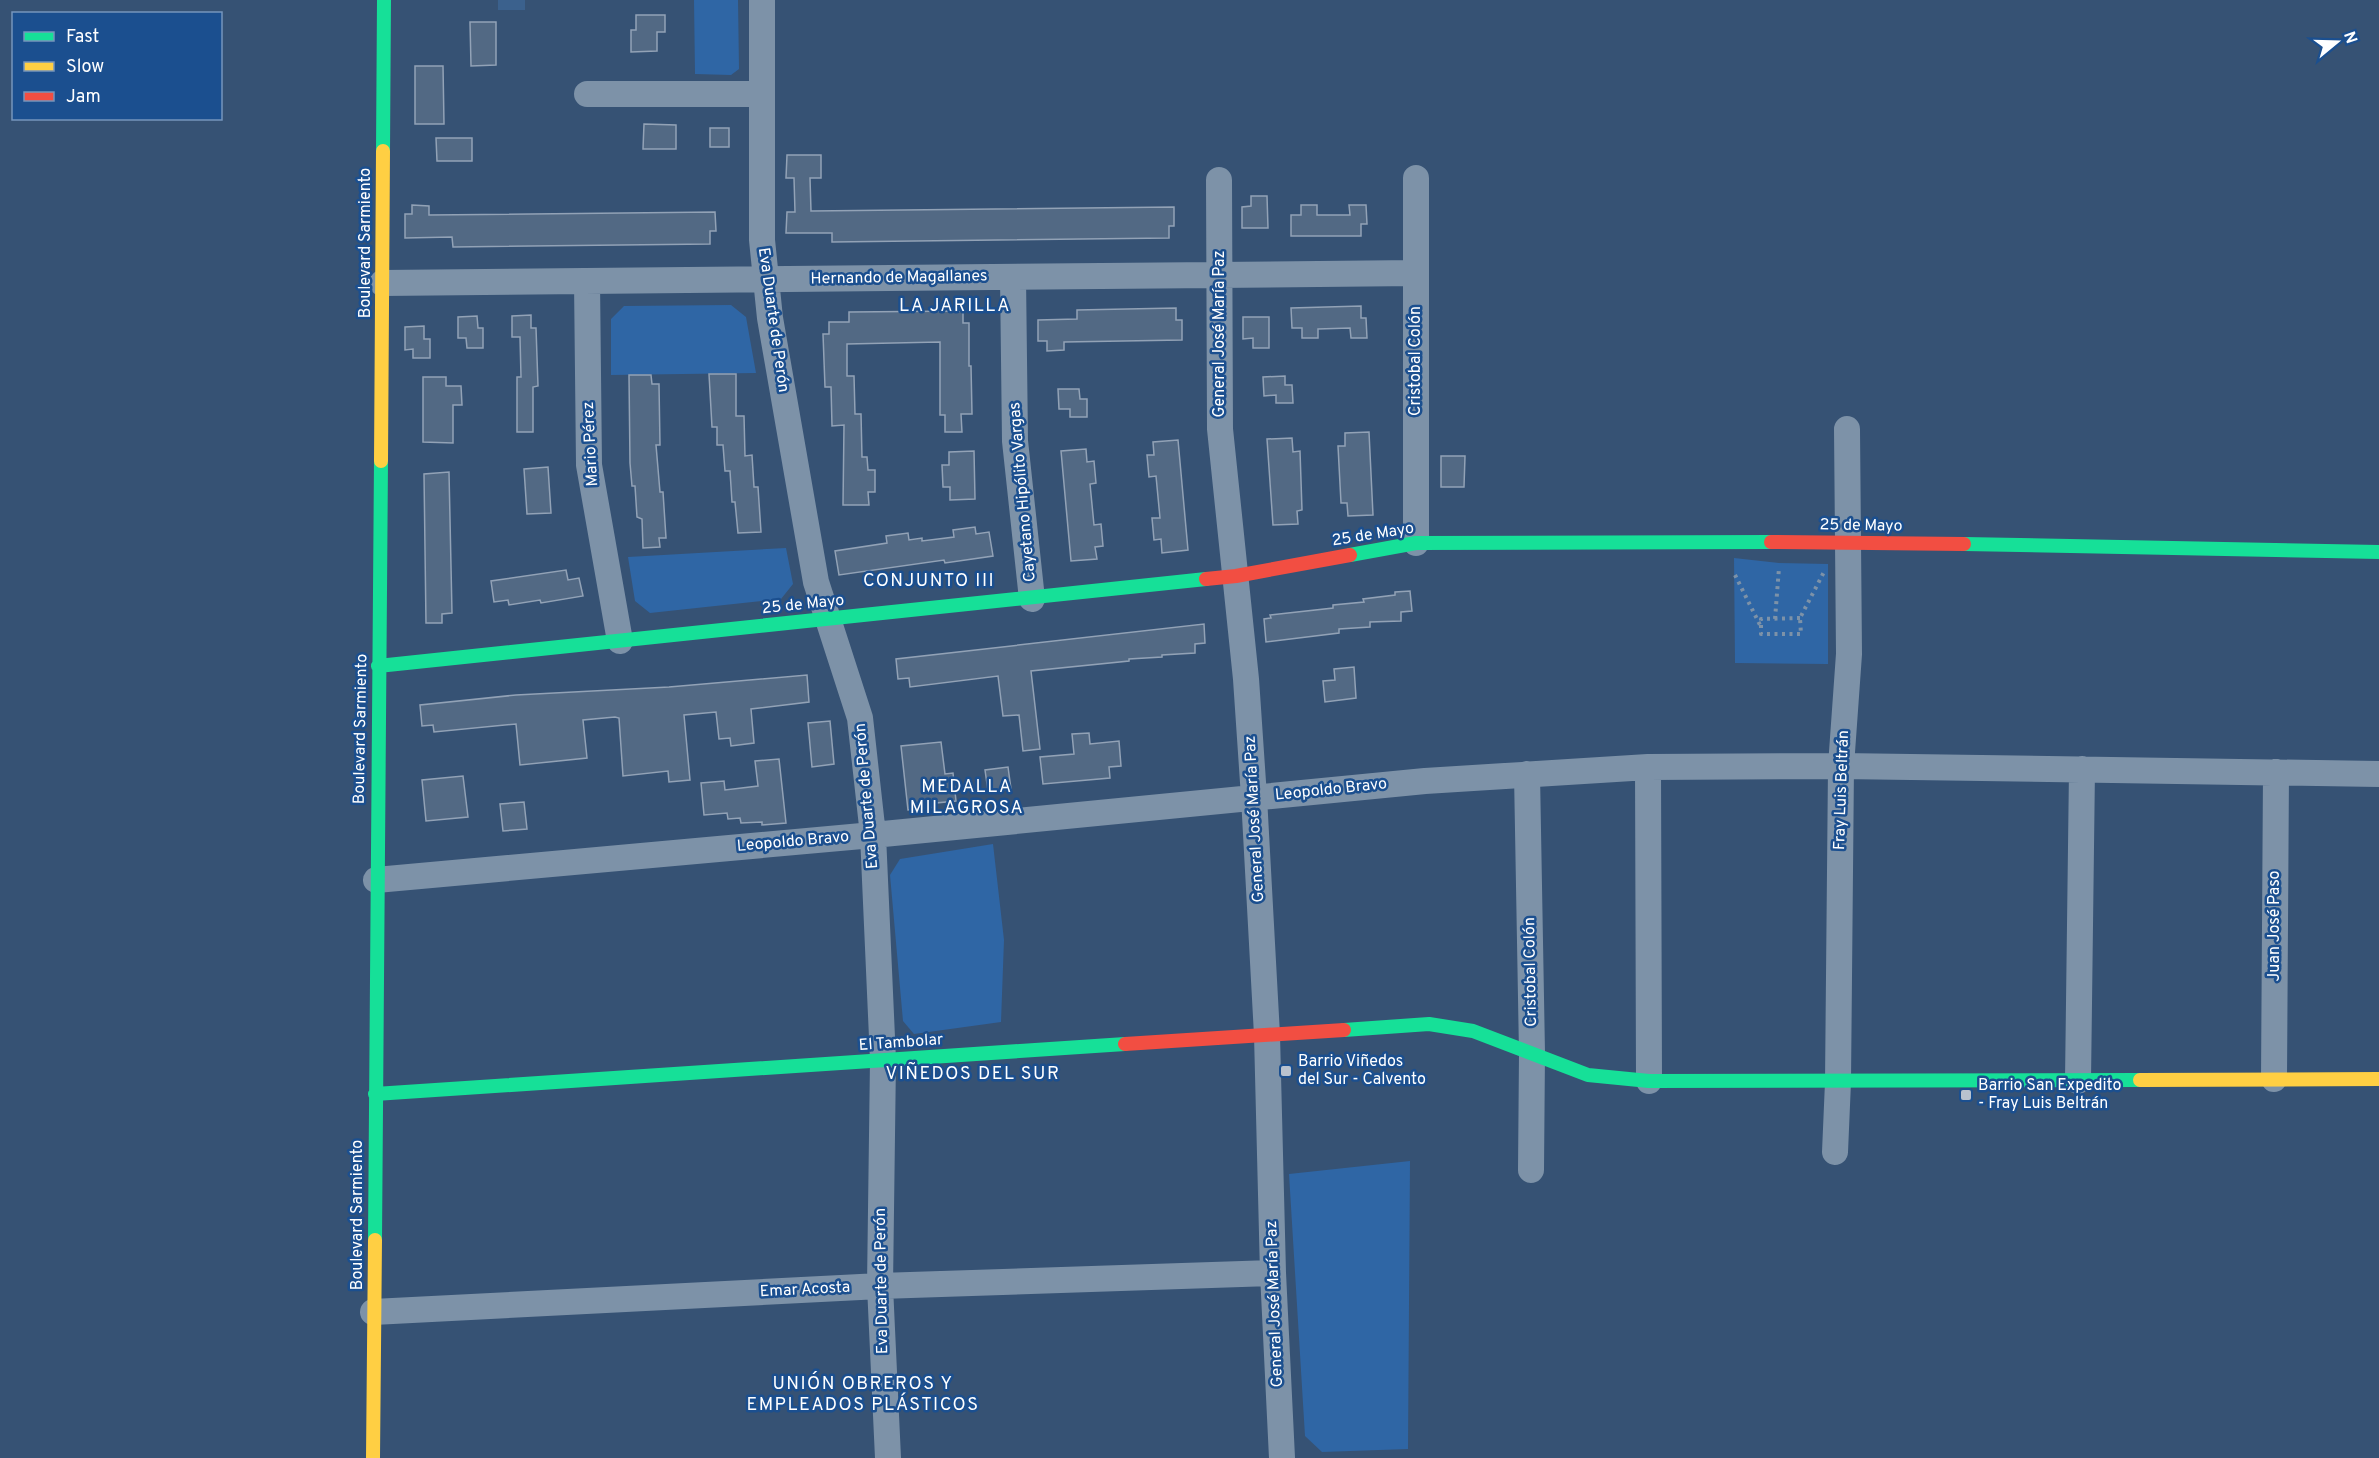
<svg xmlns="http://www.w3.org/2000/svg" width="2379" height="1458" font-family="Overpass,sans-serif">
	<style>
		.green { fill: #2f66a5 }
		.water { fill: #3b618d }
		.building { fill: #526984; stroke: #92a2b6; stroke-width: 1.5 }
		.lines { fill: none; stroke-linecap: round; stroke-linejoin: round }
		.path { stroke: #7d92a8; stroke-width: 4; stroke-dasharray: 3 4.5; stroke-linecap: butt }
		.street { stroke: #7d92a8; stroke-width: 26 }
		.fast { stroke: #16e098; stroke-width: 14 }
		.slow { stroke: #ffcf43; stroke-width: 14 }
		.jam { stroke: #f24e42; stroke-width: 14 }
		.poi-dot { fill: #b9c2ce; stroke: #1b4f8f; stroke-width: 2 }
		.labels { text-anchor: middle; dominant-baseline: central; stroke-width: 5; stroke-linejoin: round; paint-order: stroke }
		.street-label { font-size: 16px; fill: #fff; stroke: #1b4f8f }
		.poi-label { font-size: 16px; fill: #fff; stroke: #1b4f8f; text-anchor: start }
		.neighbourhood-label { font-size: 18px; letter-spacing: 1.5px; fill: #fff; stroke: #1b4f8f }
	</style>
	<rect width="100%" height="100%" fill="#365274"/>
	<path class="green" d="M694,0H738L739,69L731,75L695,74Z
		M731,305L746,317L756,373L611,375V319L624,306Z
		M786,548L793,584L781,599L650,613L635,601L628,557Z
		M1734,558L1779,563L1828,564V664L1735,663Z
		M993,844L1004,940L1001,1022L914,1034L903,1021L890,875L900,859Z
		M1410,1161L1408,1449L1322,1452L1305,1436L1289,1174Z"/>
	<path class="water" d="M498,0H525V10H498Z"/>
	<path class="building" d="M636,15H665V32H657V51L631,52V30H636Z
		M470,22H496V65L471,66Z
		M415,66H443L444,124H415Z
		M644,124L676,125V149H643Z
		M710,128H729V147H710Z
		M436,138H472V161H437Z
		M787,155H821V178H810L811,211L1174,207V226H1169V238L832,242V233H786L787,212H795L794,178H786Z
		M1251,196H1267L1268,228H1242V207L1251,206Z
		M412,205L429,206V215L715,212L716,231H710V244L453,247L452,237L405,238V214H412Z
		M1301,205H1317V215H1350L1349,205H1366L1367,224H1361V236H1291V215H1301Z
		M1361,306V318H1366L1367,338H1351L1350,328L1318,329V338H1302V328H1292L1291,308Z
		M1176,308V320H1182V340L1064,342V350L1047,351V341H1038V320L1077,319V310Z
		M963,311V323H969V366H971L972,414H961L962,432H945V415H940V342L847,344V376H854L855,414H861L862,457H867L868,470H875V492H868L869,505H843L844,425L832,426L831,387H825L823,334H829V322H849V312Z
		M531,315V328H536L538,386L533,387V432H517V377H521L520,337H512V316Z
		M477,316L478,328H483V348H467L466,338H458V317Z
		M1243,317H1269V348H1253V338L1243,339Z
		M424,326V339H430V358H413V349L405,350V327Z
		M709,374H736V416H744L745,456L752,455L754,487H758L761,532L738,533L735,502H732L730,471H725L723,445H717V427H712Z
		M629,375H651L652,384H659L660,445H656L660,492H663L666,538H659L660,547L643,548L642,519L637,517L635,486H632L630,463Z
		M1285,376V385H1292L1293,403H1276V395L1264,396L1263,377Z
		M423,377H446V386H461L462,405H453V443L423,442Z
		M1058,389H1079L1080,399H1087V417H1070V409H1059Z
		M1369,432L1373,515L1348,516L1347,503H1341L1338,446H1345V433Z
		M1292,438L1293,452L1300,451L1302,510L1297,511L1298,524L1273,525L1267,439Z
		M1178,440L1188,550L1162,553L1161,539L1154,540L1152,518H1160L1156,476L1149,477L1147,455H1154L1153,442Z
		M1086,449L1087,462L1094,461L1096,483L1090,484L1094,525L1101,524L1103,546L1095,547L1097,559L1071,561L1061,451Z
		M974,451L975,499L950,500V487H943L942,465H949V452Z
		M1441,456H1465L1464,487H1441Z
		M548,467L551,513L527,514L524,469Z
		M449,472L452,613L442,614V623H426L424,474Z
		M975,527L976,534L989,532L993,556L945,563L944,560L839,575L835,551L887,543L886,536L908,533L909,540L922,538V541L954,537L953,530Z
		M566,570L568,580L579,578L583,596L541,603L540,600L509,605L508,600L494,602L491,581Z
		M1410,591L1412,611L1401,612V621L1370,622V627L1339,629V633L1266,642L1264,619L1271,618L1270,615L1333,608V605L1364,602L1363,599L1395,595V592Z
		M1204,624L1205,643L1195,644V653L1162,655V657L1129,659V661L1031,671L1040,749L1023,751L1019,715L1003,716L998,676L910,687L909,678L898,679L896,659Z
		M1354,667L1356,698L1325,702L1323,681L1335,680L1334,669Z
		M807,675L809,702L751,709L754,743L731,746L730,738L719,739L716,712L684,715L690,780L669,782L668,771L623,776L619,718L615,717L583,720L587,758L520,765L516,724L434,732L433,725L422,726L420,705L516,695L669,687Z
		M830,721L834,764L812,767L808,723Z
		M1089,733L1090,744L1119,741L1121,766L1109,767L1110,778L1043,784L1040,757L1074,754L1072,734Z
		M941,742L945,774L953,773L956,801L936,803V807L908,810L901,746Z
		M779,759L786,823L762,825V822L741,823L740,818L728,819L727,813L704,815L701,783L724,781L725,790L758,786L755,761Z
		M1008,767L1011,789L988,791L985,770Z
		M463,776L468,817L426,821L422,780Z
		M524,802L527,829L503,831L500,804Z"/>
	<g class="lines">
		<path class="path" d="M1735,575L1760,625
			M1800,618L1761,619V634H1801L1800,618L1825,570
			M1775,619L1779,568"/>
		<path class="street" d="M762,0V240L770,318L816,582L860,718L873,835L883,1060L880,1286L888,1458
			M587,94H762
			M1219,180L1220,429L1246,679L1254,797L1267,1035L1273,1273L1282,1458
			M1013,277L1015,441L1032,599
			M587,281L589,465L620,641
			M382,283L1416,273
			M1416,543V178
			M1648,767L1649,1081
			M1527,774L1532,1053L1531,1170
			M376,880L873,835L1425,781L1648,767L1841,766L2379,774
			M2274,1079L2276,772
			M2078,1081L2082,769
			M1835,1152L1838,1082L1841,766L1849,654L1847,429
			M373,1312L880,1286L1273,1273"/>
		<path class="fast" d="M383,151L384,0
			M1964,544L2379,552
			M1350,555L1416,543L1771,542
			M378,666L1206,579
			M1344,1030L1429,1024L1473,1031L1588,1075L1649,1081L2140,1080
			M375,1094L1125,1044
			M375,1240L381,461"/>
		<path class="slow" d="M381,461L383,151
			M2140,1080L2379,1079
			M373,1458L375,1240"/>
		<path class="jam" d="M1771,542L1964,544
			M1206,579L1236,576L1350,555
			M1125,1044L1344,1030"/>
	</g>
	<g class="poi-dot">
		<rect x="1280" y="1065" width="12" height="12" rx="3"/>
		<rect x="1960" y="1089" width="12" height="12" rx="3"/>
	</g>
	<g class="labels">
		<g class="street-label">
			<text transform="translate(366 243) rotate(-90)">Boulevard Sarmiento</text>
			<text transform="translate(899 278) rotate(-1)">Hernando de Magallanes</text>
			<text transform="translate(773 320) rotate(82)">Eva Duarte de Perón</text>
			<text transform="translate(1220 334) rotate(-90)">General José María Paz</text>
			<text transform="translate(1416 361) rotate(-90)">Cristobal Colón</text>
			<text transform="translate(591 444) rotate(-93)">Mario Pérez</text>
			<text transform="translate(1023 492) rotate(-95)">Cayetano Hipólito Vargas</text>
			<text transform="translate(1861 526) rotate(1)">25 de Mayo</text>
			<text transform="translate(1373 535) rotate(-9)">25 de Mayo</text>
			<text transform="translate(803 605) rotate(-6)">25 de Mayo</text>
			<text transform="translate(361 729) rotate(-89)">Boulevard Sarmiento</text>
			<text transform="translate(1331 790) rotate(-6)">Leopoldo Bravo</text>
			<text transform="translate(1842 790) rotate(-88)">Fray Luis Beltrán</text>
			<text transform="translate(867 796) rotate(-95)">Eva Duarte de Perón</text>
			<text transform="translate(1255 819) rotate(-93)">General José María Paz</text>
			<text transform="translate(793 842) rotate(-5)">Leopoldo Bravo</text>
			<text transform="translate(2275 926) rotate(-90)">Juan José Paso</text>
			<text transform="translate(1531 972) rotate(-91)">Cristobal Colón</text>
			<text transform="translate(901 1043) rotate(-4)">El Tambolar</text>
			<text transform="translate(358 1215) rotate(-90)">Boulevard Sarmiento</text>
			<text transform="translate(882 1281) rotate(-91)">Eva Duarte de Perón</text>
			<text transform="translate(805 1290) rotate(-3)">Emar Acosta</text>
			<text transform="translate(1275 1304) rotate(-92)">General José María Paz</text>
		</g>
		<g class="poi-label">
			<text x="1298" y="1062">Barrio Viñedos<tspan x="1298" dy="18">del Sur - Calvento</tspan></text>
			<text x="1978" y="1086">Barrio San Expedito<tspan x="1978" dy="18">- Fray Luis Beltrán</tspan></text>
		</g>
		<g class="neighbourhood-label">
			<text x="955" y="306">LA JARILLA</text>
			<text x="929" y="581">CONJUNTO III</text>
			<text x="967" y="787">MEDALLA<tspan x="967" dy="21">MILAGROSA</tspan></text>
			<text x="973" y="1074">VIÑEDOS DEL SUR</text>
			<text x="863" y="1384">UNIÓN OBREROS Y<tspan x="863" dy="21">EMPLEADOS PLÁSTICOS</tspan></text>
		</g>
	</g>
	<rect x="12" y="12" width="210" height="108" fill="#1b4f8f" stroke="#7695bc" stroke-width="1.5"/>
	<rect x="24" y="32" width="30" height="9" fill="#16e098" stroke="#7695bc" stroke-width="1.5"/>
	<text x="66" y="42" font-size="18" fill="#ffffff">Fast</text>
	<rect x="24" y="62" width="30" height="9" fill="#ffcf43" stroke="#7695bc" stroke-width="1.5"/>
	<text x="66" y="72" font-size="18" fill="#ffffff">Slow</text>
	<rect x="24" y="92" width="30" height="9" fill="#f24e42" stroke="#7695bc" stroke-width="1.5"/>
	<text x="66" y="102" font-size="18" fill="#ffffff">Jam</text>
	<g transform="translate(2337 42) rotate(71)" stroke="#1b4f8f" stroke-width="4.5" paint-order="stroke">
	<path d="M0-4.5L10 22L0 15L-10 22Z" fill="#ffffff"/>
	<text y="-9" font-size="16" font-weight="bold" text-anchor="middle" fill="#ffffff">N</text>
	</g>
</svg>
